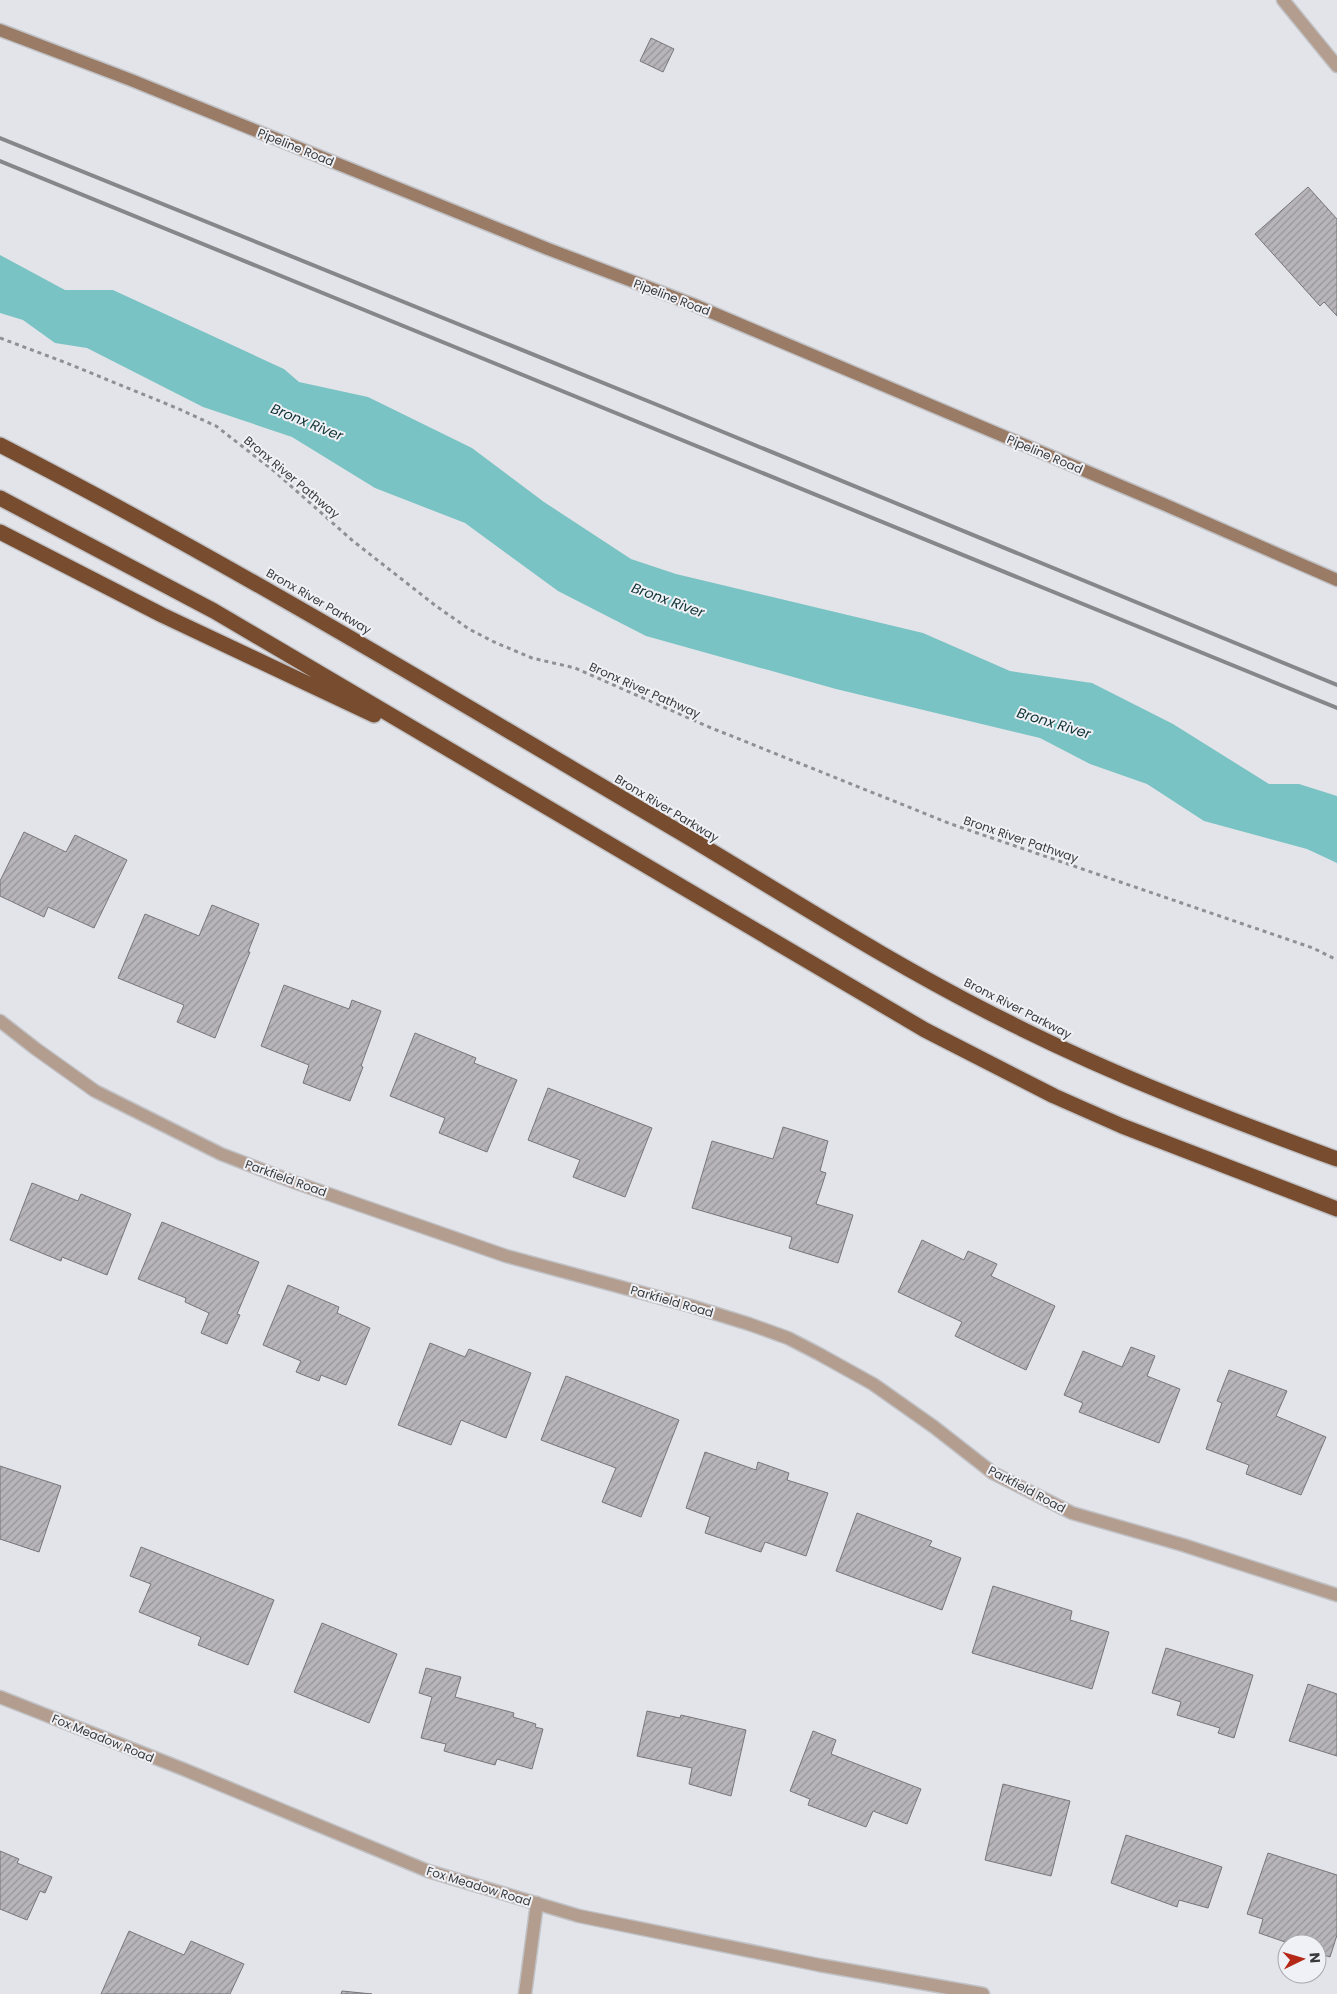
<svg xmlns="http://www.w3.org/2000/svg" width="1337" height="1994" font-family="Poppins,sans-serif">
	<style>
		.water { fill: #7ac3c4 }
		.building { fill: url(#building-hatch); stroke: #77767a }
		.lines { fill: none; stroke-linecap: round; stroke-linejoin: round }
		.street-casing { stroke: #c1c2c6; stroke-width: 15 }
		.secondary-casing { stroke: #c1c2c6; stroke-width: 15 }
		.highway-casing { stroke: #c1c2c6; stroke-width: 18 }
		.path { stroke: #8f9093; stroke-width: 3; stroke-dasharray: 4 4; stroke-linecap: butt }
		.street { stroke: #b39d8f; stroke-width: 12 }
		.secondary { stroke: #9a7b66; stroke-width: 12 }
		.highway { stroke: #784c2f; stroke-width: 15 }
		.rail { stroke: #86878a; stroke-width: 4 }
		.labels { text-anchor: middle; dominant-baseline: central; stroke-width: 4; stroke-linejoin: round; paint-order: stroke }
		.street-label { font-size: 12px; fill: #393a3b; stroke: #f0f1f6 }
		.water-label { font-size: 14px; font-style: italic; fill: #0e3334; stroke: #f0f1f6 }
	</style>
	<defs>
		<pattern id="building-hatch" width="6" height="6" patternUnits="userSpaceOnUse" patternTransform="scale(1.25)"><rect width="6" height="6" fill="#b7b5ba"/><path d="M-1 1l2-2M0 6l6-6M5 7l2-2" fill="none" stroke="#969498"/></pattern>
	</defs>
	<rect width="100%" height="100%" fill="#e3e4e9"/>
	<path class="water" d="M0,255L65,290H113L284,369L299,382L368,397L472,448L544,502L631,559L676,574L923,633L1010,671L1092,683L1173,724L1269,784H1299L1337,796V863L1307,849L1204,821L1147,784L1090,764L1040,738L836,689L646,636L558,591L465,523L375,488L292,437L203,407L87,348L55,343L23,320L0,313Z"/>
	<path class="building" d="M651,38L674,49L663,72L640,61Z
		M1308,187L1337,219V316L1324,302L1320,306L1255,234Z
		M24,832L66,852L75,835L127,860L94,928L48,907L44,917L0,896V881Z
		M212,905L259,924L248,952H250L215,1038L177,1022L184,1005L118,978L145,914L199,936Z
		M284,985L349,1009L352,1000L381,1011L361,1066L363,1067L350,1101L303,1083L309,1065L261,1046Z
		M415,1033L476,1058L474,1063L517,1080L487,1152L439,1133L445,1118L390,1096Z
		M548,1088L652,1128L625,1197L573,1177L580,1160L528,1140Z
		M783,1127L828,1141L820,1171L826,1173L816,1204L853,1215L838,1263L789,1248L792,1237L692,1208L712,1141L773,1159Z
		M32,1183L78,1201L81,1194L131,1214L107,1275L62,1257L61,1261L10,1240Z
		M162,1222L259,1262L237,1314L240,1315L227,1344L201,1333L209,1313L185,1302L186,1298L138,1279Z
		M922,1240L964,1260L968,1251L997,1264L991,1276L1055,1306L1026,1370L955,1336L962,1322L898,1292Z
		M288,1285L339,1307L337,1313L370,1328L346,1385L321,1375L319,1381L296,1372L301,1361L263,1345Z
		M430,1343L465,1357L469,1349L531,1373L506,1438L461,1420L451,1445L398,1425Z
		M1131,1347L1155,1356L1147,1376L1180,1389L1159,1443L1079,1412L1083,1403L1064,1395L1083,1351L1122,1367Z
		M1229,1370L1287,1391L1276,1416L1326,1437L1301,1495L1246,1474L1249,1465L1206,1449L1222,1403L1217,1401Z
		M566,1376L679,1420L641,1517L602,1502L616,1468L541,1440Z
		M705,1452L756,1470L758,1462L789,1473L787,1480L828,1493L806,1556L765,1542L761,1552L705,1533L710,1517L686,1508Z
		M0,1466L61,1486L39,1552L0,1539Z
		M857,1513L932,1541L929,1546L961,1558L942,1610L836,1571Z
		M141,1547L274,1600L248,1665L198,1645L201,1637L139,1612L151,1584L130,1576Z
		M993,1586L1072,1611L1070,1620L1109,1632L1092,1689L972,1653Z
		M322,1623L397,1654L369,1723L294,1692Z
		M1166,1648L1253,1675L1234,1738L1218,1733L1220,1728L1177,1715L1181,1702L1152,1693Z
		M426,1668L461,1677L455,1697L514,1713L513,1717L536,1724L535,1727L543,1729L532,1769L497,1759L495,1765L444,1751L446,1744L421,1738L432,1697L419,1693Z
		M1308,1684L1337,1694V1756L1289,1741Z
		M647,1711L680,1718L681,1715L746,1730L731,1796L689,1784L692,1768L637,1756Z
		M813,1731L836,1740L831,1754L921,1789L907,1824L873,1811L866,1827L808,1805L810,1799L790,1791Z
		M1003,1784L1070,1801L1051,1876L985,1860Z
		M1126,1835L1222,1867L1208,1908L1179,1900L1177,1907L1111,1883Z
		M0,1851L19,1859L17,1863L52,1877L45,1893L40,1891L27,1920L0,1909Z
		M1268,1853L1337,1875V1935L1330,1957L1317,1953V1944H1291L1259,1933L1263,1919L1247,1914Z
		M129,1931L184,1955L191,1941L244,1964L230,1994H101Z
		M342,1991L372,1994H341Z"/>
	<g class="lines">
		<defs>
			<path id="street" d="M1283,0L1337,66
				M0,1021L36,1049L95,1091L221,1154L291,1181L506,1256L691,1306L749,1324L788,1338L819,1354L873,1384L934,1427L993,1473L1072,1513L1183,1545L1337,1595
				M0,1697L183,1769L428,1871L579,1916L819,1965L983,1994
				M525,1994L537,1903"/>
			<path id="secondary" d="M0,30L131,80L548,249L692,304L1161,503L1337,580"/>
			<path id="highway" d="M0,445C234,565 457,701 683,834C790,898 895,966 1006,1021C1113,1075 1225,1118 1337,1159
				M0,498L214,611L925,1030L1054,1096L1122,1126L1337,1209
				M0,532L162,615L374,715"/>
		</defs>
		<use href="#street" class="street-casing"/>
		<use href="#secondary" class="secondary-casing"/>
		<use href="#highway" class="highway-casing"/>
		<path class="path" d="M0,338L64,362L179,409L216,426L274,471L353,541L436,606L469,629L494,642L532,658L575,668L709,727L951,824L1313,948L1337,960"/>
		<use href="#street" class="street"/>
		<use href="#secondary" class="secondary"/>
		<use href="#highway" class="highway"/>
		<path class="rail" d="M0,138L665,408L1337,685
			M0,161L1337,708"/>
	</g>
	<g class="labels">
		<g class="street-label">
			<text transform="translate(296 147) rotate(22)">Pipeline Road</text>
			<text transform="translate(672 297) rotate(21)">Pipeline Road</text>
			<text transform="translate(1045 454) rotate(23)">Pipeline Road</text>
			<text transform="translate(292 477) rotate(40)">Bronx River Pathway</text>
			<text transform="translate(319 601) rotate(30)">Bronx River Parkway</text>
			<text transform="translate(645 690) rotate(24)">Bronx River Pathway</text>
			<text transform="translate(667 808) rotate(31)">Bronx River Parkway</text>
			<text transform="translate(1021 839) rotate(19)">Bronx River Pathway</text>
			<text transform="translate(1018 1008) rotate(27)">Bronx River Parkway</text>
			<text transform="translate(286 1178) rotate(20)">Parkfield Road</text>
			<text transform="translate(672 1301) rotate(16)">Parkfield Road</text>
			<text transform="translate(1027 1489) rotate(28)">Parkfield Road</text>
			<text transform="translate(103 1738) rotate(22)">Fox Meadow Road</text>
			<text transform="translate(479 1886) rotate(17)">Fox Meadow Road</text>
		</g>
		<g class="water-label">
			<text transform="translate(307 422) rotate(22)">Bronx River</text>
			<text transform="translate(668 600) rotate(20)">Bronx River</text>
			<text transform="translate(1054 723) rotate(17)">Bronx River</text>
		</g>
	</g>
	<g transform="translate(1302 1959) rotate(85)"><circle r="24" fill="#f0f1f6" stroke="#a7a8ab"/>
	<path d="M0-4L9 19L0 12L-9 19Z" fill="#b52717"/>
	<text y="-8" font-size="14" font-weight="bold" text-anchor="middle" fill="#393a3b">N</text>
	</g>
</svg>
